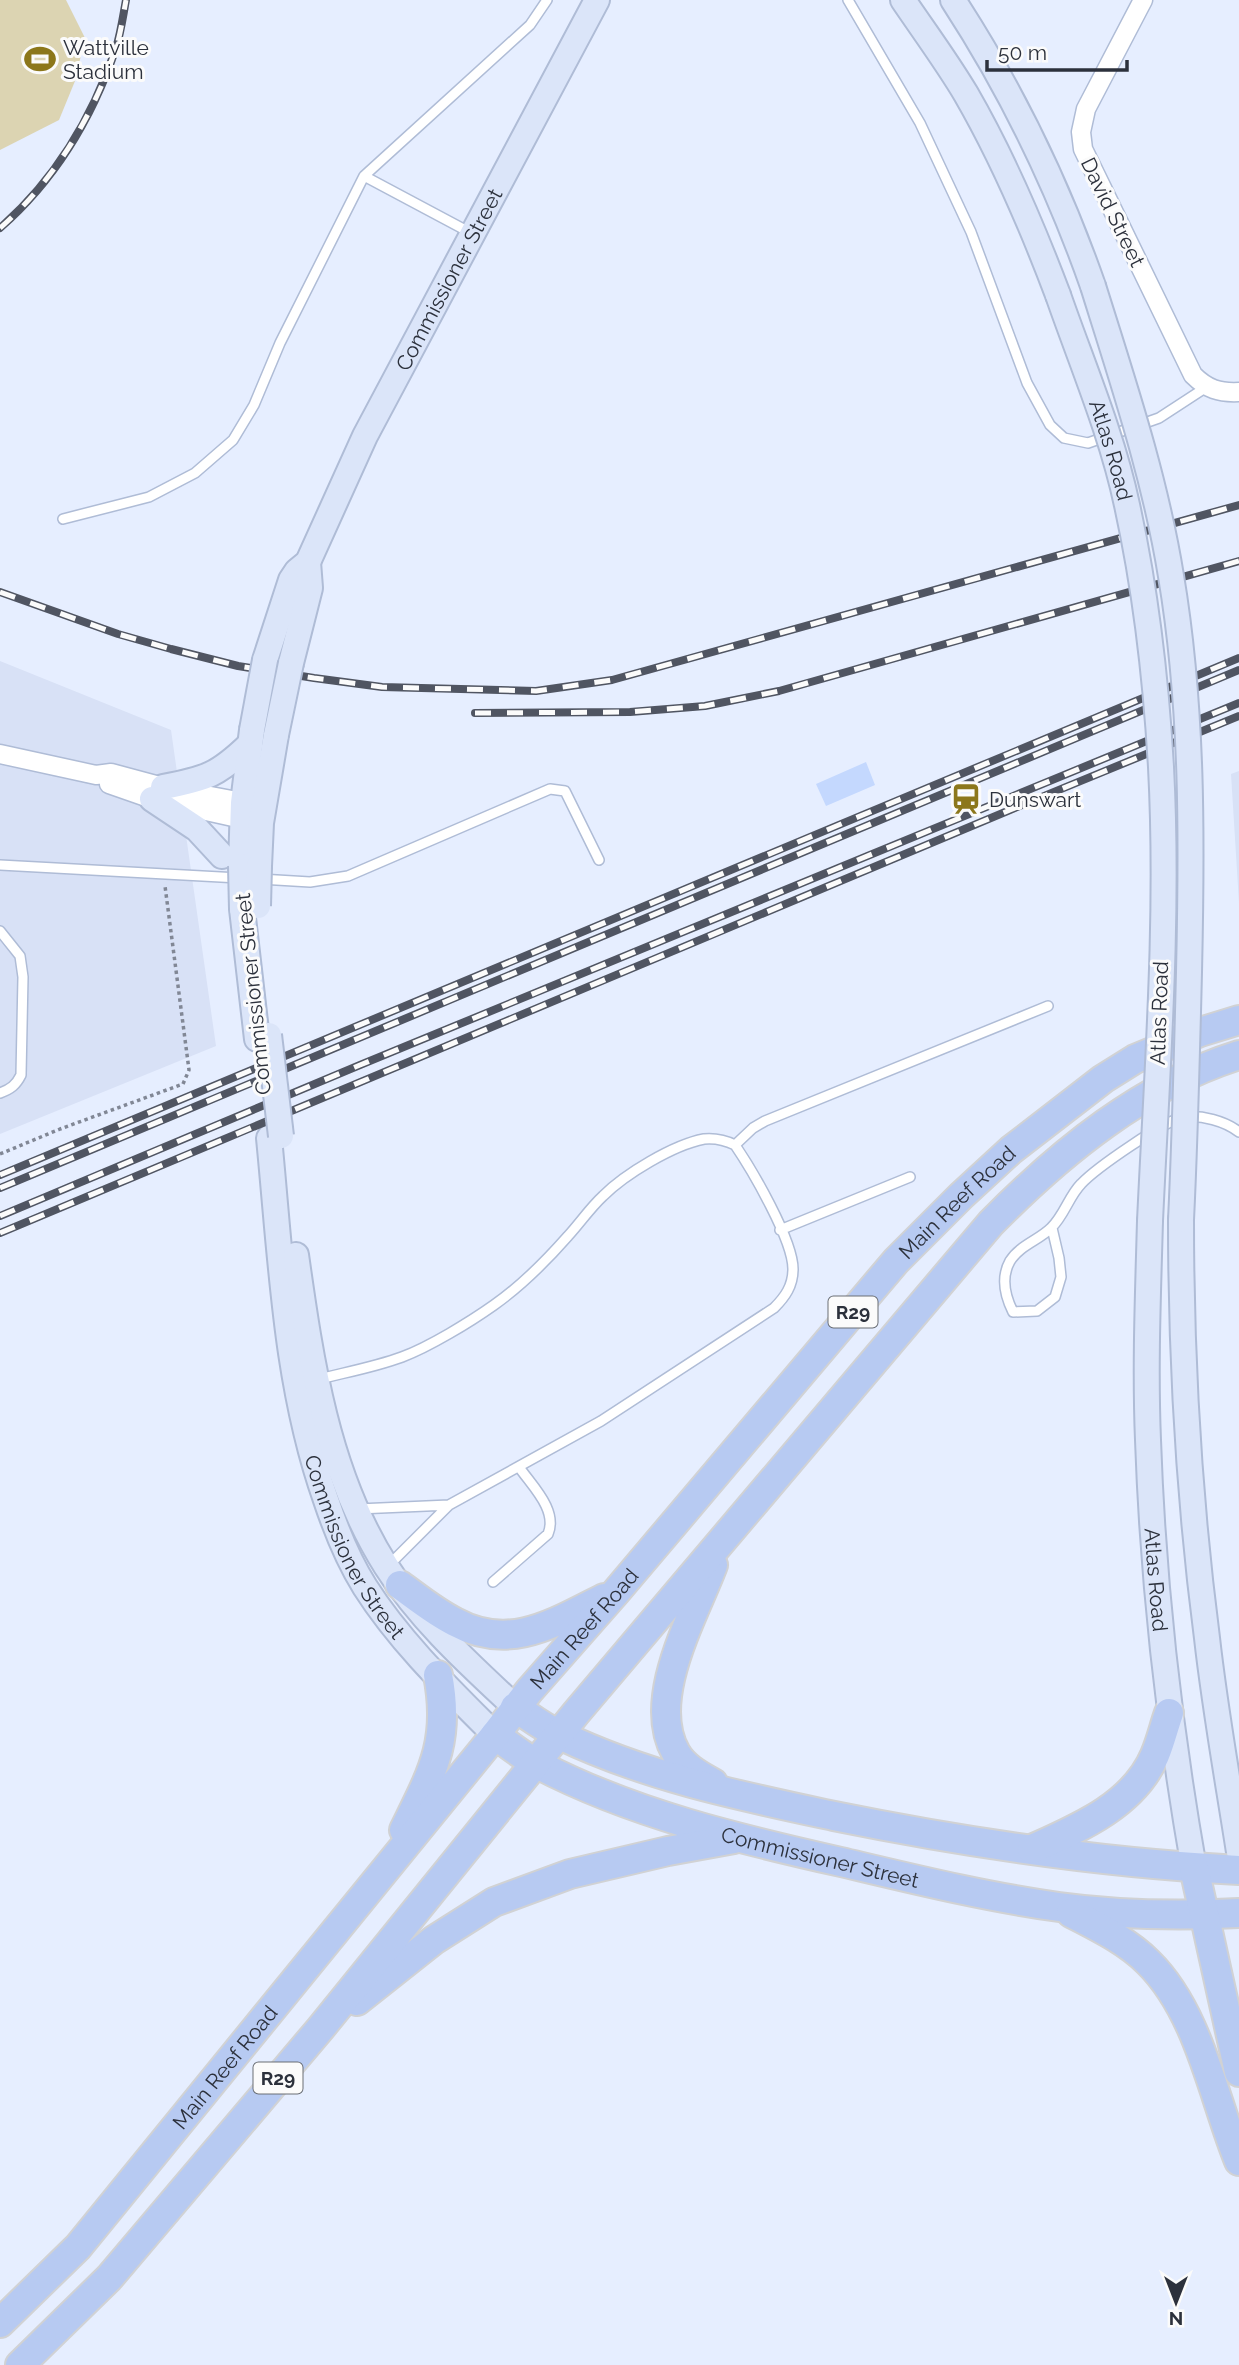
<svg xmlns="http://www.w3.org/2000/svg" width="1239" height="2365" font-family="Raleway,sans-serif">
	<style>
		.built { fill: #d8e1f6 }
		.green { fill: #dcd4b2 }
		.building { fill: #c4d8fe }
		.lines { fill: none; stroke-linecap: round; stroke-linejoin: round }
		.service-casing { stroke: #afbcd6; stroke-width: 12 }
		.minor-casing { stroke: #afbcd6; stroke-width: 21 }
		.secondary-casing { stroke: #afbcd6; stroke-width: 28 }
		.primary-casing { stroke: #d1d2d4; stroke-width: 32 }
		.path { stroke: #818795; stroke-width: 3.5; stroke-dasharray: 3.5 3.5; stroke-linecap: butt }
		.service { stroke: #fff; stroke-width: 9 }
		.minor { stroke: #fff; stroke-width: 18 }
		.secondary { stroke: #dbe5f9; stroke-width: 24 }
		.primary { stroke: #b7caf2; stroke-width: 28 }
		.rail-casing { stroke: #505562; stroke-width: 8 }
		.rail { stroke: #fbfbfb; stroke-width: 5; stroke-dasharray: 16; stroke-linecap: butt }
		.secondary-bridge-casing { stroke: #afbcd6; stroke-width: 28; stroke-linecap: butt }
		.secondary-bridge { stroke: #dbe5f9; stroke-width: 24 }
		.labels { text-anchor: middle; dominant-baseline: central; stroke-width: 6; stroke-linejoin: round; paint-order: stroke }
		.shield { fill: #fbfbfb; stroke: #6a6e75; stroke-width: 2 }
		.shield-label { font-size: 19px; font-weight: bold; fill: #2c313c }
		.poi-label { font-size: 21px; fill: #2c313c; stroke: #fbfbfb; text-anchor: start }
		.street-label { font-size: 21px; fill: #2c313c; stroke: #fbfbfb }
	</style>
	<rect width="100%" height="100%" fill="#e6eeff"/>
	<path class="built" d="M0,661L171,730L216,1046L0,1134Z
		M1239,771V903L1231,774Z"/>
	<path class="green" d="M0,0H66L85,38L75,81L59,120L0,150Z"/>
	<path class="building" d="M866,762L875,785L826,806L816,784Z"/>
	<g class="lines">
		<defs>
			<path id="service" d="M848,0L920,123L971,232L1027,383L1050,425L1064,438L1088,443L1159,418L1205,388
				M364,176L530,25L547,0
				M63,519L149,497L195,473L233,440L254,405L280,343L364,176L471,233
				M0,865L239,878
				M260,879L310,882L348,876L550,789L565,791L599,860
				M0,931L20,956L23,977L21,1075C16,1085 11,1089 0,1093
				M735,1145L753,1128L765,1121L1048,1006
				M1052,1228L1059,1258L1061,1277L1055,1297L1037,1311L1013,1312C1005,1296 1001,1277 1010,1261C1020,1245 1039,1240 1051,1228C1064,1216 1069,1196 1081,1184C1096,1168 1165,1120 1184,1117C1202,1115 1225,1121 1239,1132
				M780,1230L910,1177
				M319,1379C347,1372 375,1367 402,1357C429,1347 470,1322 494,1305C521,1286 546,1261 568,1236C580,1223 590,1208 603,1196C625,1174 673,1145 704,1139C715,1138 725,1140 735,1145C752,1170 793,1240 793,1269C793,1286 785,1297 774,1308L601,1421L449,1505L388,1566
				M358,1509L449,1505
				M493,1582L548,1534C558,1510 532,1486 519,1467"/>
			<path id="minor" d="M1143,0L1086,109L1081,132L1083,149L1193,375C1207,389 1219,393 1239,392
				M0,754L96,775L111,773L163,787L253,804
				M109,784L152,799L251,821"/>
			<g id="secondary">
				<path d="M903,0C924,31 947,62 966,94C1003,158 1032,226 1058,295"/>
				<path d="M953,0C1011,89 1058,186 1093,286"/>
				<path id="s1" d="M265,660L291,580L297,571L308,562L365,436L597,0"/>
				<path d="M291,663L310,588L308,562"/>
				<path d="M163,787C206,779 218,775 250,744"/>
				<path d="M152,799L197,829L222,856"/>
				<path d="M241,866L243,803L252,730"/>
				<path d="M259,866L261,823L276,735"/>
				<path d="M242,909L257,1039"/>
				<path id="s2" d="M269,1138C281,1259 285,1384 326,1500C336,1530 348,1560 365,1587C400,1642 449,1689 495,1735"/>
				<path d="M1181,1220C1181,1360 1189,1500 1207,1638C1215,1710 1228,1781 1239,1852"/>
				<path id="s3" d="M1150,1221C1148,1294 1145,1367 1148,1440C1153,1584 1169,1726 1194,1868"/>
				<path d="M296,1255C311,1361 327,1473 386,1566C420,1620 469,1664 515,1707"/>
			</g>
			<g id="primary">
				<path d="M713,1565C694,1616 645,1699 676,1753C684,1767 699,1775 713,1783"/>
				<path d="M400,1585C418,1598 435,1612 455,1622C510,1652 554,1623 604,1598"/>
				<path d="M515,1707C530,1717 544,1728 560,1735C647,1777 740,1796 834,1816C967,1843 1103,1863 1239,1870"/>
				<path id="s4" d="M495,1735C509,1745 524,1757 539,1765C633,1814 739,1839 841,1862C913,1879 986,1897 1059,1907C1118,1915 1179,1916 1239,1913"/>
				<path d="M404,1830C432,1773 451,1741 438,1675"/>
				<path d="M1032,1849C1079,1828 1134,1805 1155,1755C1161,1741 1164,1727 1169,1713"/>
				<path d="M1194,1868L1239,2072"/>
				<path d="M1071,1913C1098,1927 1127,1941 1148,1962C1199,2012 1213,2097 1239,2161"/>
				<path d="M357,2001L434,1940L494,1902L570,1874L668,1851L734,1839"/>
				<path id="s5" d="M0,2323L78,2247L495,1735L529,1691L616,1592L896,1261L961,1196L1011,1150L1103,1079L1135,1059L1200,1032L1239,1020"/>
				<path d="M20,2365L109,2278L320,2029L576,1713L991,1223C1061,1152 1143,1085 1239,1055"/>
			</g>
		</defs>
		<use href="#service" class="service-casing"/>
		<use href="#minor" class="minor-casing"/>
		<use href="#secondary" class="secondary-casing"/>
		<use href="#primary" class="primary-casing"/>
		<path class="path" d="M0,1154L60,1129L183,1084L189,1070L165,886"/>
		<use href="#service" class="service"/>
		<use href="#minor" class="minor"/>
		<use href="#secondary" class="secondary"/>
		<use href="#primary" class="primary"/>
		<defs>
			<path id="rail" d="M0,228C55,180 93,116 116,48C121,32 123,16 126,0
				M0,592L118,634L171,649L238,666L314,678L382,687L536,691L612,680L1239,505
				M475,713L630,712L705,706L779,691L1239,561
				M0,1175L1239,658
				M0,1188L1239,670
				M0,1216L360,1065L1239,703
				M0,1233L1010,810L1239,716"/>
		</defs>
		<use href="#rail" class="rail-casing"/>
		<use href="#rail" class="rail"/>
		<defs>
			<g id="secondary-bridge">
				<path d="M1093,286C1123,382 1155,477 1171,576C1193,707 1192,840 1189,972C1187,1055 1185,1138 1181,1220"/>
				<path id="s6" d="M1058,295C1082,364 1112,434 1127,505C1146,592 1156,679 1161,767C1169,918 1157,1071 1150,1221"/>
				<path d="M252,730L265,660"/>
				<path d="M276,735L291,663"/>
				<path d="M241,866L242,909"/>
				<path d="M258,906L259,866"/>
				<path d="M269,1035L281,1136"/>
			</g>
		</defs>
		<use href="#secondary-bridge" class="secondary-bridge-casing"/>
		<use href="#secondary-bridge" class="secondary-bridge"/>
	</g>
	<defs>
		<symbol id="stadium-bare" viewBox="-9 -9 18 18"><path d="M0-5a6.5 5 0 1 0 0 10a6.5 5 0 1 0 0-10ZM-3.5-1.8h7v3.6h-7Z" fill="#8c771b" stroke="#fbfbfb" stroke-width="2.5" paint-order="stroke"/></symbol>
		<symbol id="station-bare" viewBox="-9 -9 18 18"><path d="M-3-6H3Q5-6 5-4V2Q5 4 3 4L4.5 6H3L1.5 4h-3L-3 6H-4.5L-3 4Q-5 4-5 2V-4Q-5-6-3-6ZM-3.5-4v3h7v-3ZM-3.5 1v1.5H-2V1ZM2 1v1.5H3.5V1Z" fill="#8c771b" stroke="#fbfbfb" stroke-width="2.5" paint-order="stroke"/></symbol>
	</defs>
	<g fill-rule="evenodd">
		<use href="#stadium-bare" x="18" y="37" width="44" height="44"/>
		<use href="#station-bare" x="944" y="777" width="44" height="44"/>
	</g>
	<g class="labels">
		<g class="shield">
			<rect x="828.5" y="1296.5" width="49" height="31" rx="5"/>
			<rect x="253.5" y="2062.5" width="49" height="31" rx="5"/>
		</g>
		<g class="shield-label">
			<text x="853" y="1312">R29</text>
			<text x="278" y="2078">R29</text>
		</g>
		<g class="poi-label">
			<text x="63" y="47">Wattville<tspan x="63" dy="24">Stadium</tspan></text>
			<text x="989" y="799">Dunswart</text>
		</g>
		<g class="street-label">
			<text transform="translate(1113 212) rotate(64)">David Street</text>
			<text stroke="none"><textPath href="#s1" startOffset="425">Commissioner Street</textPath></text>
			<text stroke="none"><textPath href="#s6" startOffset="164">Atlas Road</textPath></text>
			<text transform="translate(253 994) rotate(-96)">Commissioner Street</text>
			<text transform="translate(1159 1013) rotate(-88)">Atlas Road</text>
			<text stroke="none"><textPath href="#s5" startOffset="1475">Main Reef Road</textPath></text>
			<text stroke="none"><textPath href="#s2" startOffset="422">Commissioner Street</textPath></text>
			<text stroke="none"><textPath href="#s3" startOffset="359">Atlas Road</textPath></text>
			<text stroke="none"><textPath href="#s5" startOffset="908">Main Reef Road</textPath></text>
			<text stroke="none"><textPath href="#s4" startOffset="350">Commissioner Street</textPath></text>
			<text stroke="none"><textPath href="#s5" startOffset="341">Main Reef Road</textPath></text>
		</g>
	</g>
	<g transform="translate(1176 2302) rotate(180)" stroke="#fbfbfb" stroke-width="5" paint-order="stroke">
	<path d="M0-5L12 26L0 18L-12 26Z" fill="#2c313c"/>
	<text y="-10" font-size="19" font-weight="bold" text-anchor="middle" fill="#2c313c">N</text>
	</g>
	<path d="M987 60v10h140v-10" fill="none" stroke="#2c313c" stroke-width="3.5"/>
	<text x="998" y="60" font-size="21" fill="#2c313c" stroke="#fbfbfb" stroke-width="5" paint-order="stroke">50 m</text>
</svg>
